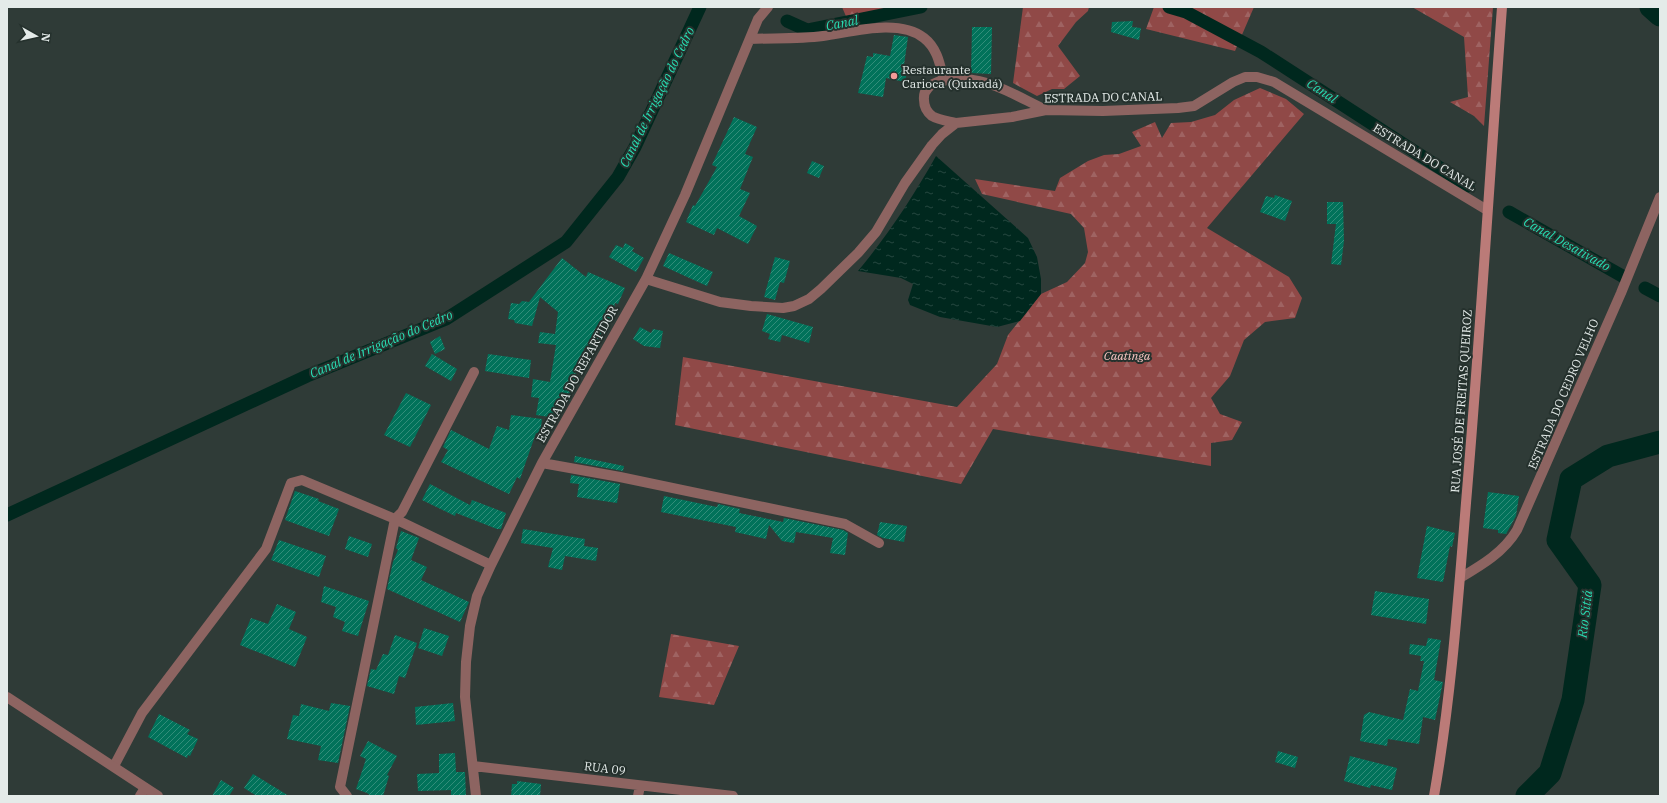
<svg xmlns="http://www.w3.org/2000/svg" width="1667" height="803" font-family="'IBM Plex Serif',serif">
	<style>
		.forest { fill: url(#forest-firs) }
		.water { fill: url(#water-ripples) }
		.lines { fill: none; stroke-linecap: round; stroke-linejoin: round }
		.canal { stroke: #00281e; stroke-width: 13 }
		.river { stroke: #00281e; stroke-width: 23 }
		.building { fill: url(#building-hatch) }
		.minor { stroke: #8d6461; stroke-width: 10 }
		.tertiary { stroke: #8d6461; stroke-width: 10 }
		.secondary { stroke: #bb7b78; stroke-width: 10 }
		.poi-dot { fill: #f59b98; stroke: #25312d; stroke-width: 1.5 }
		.labels { text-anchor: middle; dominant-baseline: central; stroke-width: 4; stroke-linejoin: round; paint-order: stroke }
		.poi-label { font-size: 12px; fill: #e4ebe9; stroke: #25312d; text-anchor: start }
		.street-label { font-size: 12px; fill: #e4ebe9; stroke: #25312d }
		.park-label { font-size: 12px; font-style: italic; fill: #fbc7c4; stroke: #25312d }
		.water-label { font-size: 13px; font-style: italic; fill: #28ddb3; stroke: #25312d }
	</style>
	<defs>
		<pattern id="forest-firs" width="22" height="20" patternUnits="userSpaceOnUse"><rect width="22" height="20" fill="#904947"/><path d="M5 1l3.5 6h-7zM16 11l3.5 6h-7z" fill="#9f6362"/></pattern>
		<pattern id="water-ripples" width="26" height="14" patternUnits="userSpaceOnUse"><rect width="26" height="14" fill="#00281e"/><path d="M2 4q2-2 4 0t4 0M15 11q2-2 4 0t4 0" fill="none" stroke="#25473f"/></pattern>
		<pattern id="building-hatch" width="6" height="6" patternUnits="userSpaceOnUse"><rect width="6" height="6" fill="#01725a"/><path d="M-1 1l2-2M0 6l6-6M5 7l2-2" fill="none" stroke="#328d7a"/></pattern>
	</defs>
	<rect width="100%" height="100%" fill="#2f3b37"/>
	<path class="forest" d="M842,7H921L848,21Z
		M1023,7H1089L1088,11L1076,22L1058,46L1080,76L1064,89H1052L1037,96L1013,83Z
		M1154,7H1254L1235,51L1146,29Z
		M1412,7H1493L1484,126L1474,116L1450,102L1468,97L1464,37Z
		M1260,88L1286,99L1304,114L1207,228L1289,277L1302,298L1295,318L1265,322L1244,340L1230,376L1211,398L1220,414L1242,422L1232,440L1211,443V466L993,429L961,484L675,425L683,357L957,407L997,364L1008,335L1041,294L1067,282L1085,263L1088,252L1084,228L1071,214L982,194L975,179L1055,191L1060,178L1088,161L1104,155L1119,154L1141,146L1132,132L1155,122L1162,138L1171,123L1191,122L1215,115L1234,100Z
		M671,634L739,646L714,705L659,697Z"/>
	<path class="water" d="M936,156L1028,238L1037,257L1041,279V294L1020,321L997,327L940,317L910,305L908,300L913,284L901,278L858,271C888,235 913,197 936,156Z"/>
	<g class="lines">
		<path class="canal" d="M1169,7L1186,12L1261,52L1468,186
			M787,21L807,30L921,7
			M1509,212L1624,277
			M1645,288L1660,296
			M7,515L307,376L446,319L566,242L618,177L635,147L700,7"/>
		<path class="river" d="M1651,7L1660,15
			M1527,796L1550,773L1573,700L1590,585L1558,540L1571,479L1608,456L1660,442"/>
	</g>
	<path class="building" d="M1133,21L1132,27L1141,28L1139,40L1111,32L1112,22Z
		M972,27H992L991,74L971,73Z
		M894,35L908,37L904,65L908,66L905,82L886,78L883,97L858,93L867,56L873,57V53L890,56Z
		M734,117L757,127L745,154L753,157L740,189L750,193L739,216L757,226L748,244L717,228L714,235L686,222L693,205L695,206L717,167L712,165Z
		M812,161L824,166L819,178L807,173Z
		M1275,195L1292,201L1285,221L1260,212L1266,196L1274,198Z
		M1327,202H1343L1344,241L1341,265L1331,264L1336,224H1327Z
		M625,243L634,248L632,251L644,258L636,272L609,257L616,245L623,248Z
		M669,253L713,272L707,286L663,266Z
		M775,257L790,261L784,283L780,282L775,300L764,297Z
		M562,258L586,277L588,272L625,288L618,304L615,303L612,319L603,318L600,339H597L596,350L584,348L582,365H577L574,385L572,384L570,401L558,400L556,418L536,415L539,398L531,397L533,379L550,382L556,345L538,343L540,332L555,334L558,312L540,297L532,326L515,323L514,320L508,319L511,303L519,304L522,301L529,302Z
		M767,314L813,327L809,343L782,335L780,342L768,339L770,334L762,331Z
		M640,327L651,333L653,329L663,331L660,348L644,346L633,339Z
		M440,336L445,349L435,354L430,342Z
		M432,354L457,369L451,381L425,366Z
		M488,354L531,360L529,378L485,371Z
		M406,393L431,405L410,447L384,435Z
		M511,415L542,419L540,434L536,433L520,479L517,477L509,494L441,462L448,450L443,447L451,430L489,449L497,426L509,430Z
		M575,456L624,466L623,471L574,462Z
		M571,475L620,484L617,503L577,497L579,484L570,483Z
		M430,484L470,505L472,500L506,513L501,529H497L456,513L455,516L422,500Z
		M295,491L319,499L318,501L339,509L329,536L285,520Z
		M1488,492L1519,496L1516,516L1506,534L1498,533V530L1483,528Z
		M664,496L717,507L718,504L740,509L739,513L783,522L784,518L843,530L848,533L845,555L830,553L833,538L796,532L794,543L782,541L769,525L766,539L735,532L736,527L661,512Z
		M880,522L907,526L904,542L883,538L877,535Z
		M1427,526L1455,533L1452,547L1450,546L1443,582L1417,578Z
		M523,529L585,539L584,546L598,548L596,561L565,556L562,570L548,567L553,548L521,543Z
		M401,531L419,538L411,560L427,567L421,580L469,602L460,622L387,589L393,562L398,550L396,548Z
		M349,536L372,544L368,557L345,549Z
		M279,540L326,556L319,577L271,560Z
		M324,586L369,601L358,636L342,631L345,622L333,617L336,607L321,602Z
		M1375,591L1429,599L1426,624L1371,615Z
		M277,604L296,612L289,629L307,637L295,667L240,645L251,618L268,624Z
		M424,628L449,636L442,656L418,648Z
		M395,635L417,643L405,678L399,676L394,694L367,686L371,669L376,670L383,654L388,655Z
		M1428,638L1441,640L1434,680L1443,682L1435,720L1423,717L1419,744L1388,739L1387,746L1360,741L1364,715L1369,712L1403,720L1410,689L1418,691L1424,661H1420L1421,656L1409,654L1410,644L1426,646Z
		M331,703L350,706L338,763L318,760L321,746L287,739L293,715L299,716L301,704L329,711Z
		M453,703L455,721L416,725L415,707Z
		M159,714L190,730L187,734L198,739L190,756L188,755L187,758L148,737Z
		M368,741L397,756L387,775L389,776L383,796H371L367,793L356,789L366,759L360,756Z
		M1278,751L1298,757L1295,768L1275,762Z
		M455,753L456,772H465L466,796H451V790L418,791L417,774L439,773V754Z
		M1350,756L1397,768L1392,790L1371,785L1370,788L1344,781Z
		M253,774L289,796H257L244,788Z
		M221,780L234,788L229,796H212Z
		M517,781L541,784L540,796H511L512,784H517Z"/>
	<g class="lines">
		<path class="minor" d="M750,39C774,38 799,39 823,36C852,32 899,18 924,38C938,49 940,65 944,81
			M956,123C948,121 939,120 932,116C927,112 924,106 924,100C922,81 949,78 964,79C993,80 1020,98 1046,110
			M646,279L720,302L751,306L783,308L794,306L809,299L821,289L858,253L876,232L905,183L932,145L942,134L956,123L1012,117L1046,110L1103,111L1178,108L1194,106L1233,82L1245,77H1257L1274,82L1487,210
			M542,463L620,477L845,524L879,543
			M114,766L142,713L266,549L291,483L302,480L395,519L491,565
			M473,766L733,796
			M140,796L145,788
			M347,796L340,787L395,519L402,512L474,372
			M476,796L465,697L466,662L470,626L477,596L491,565L542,463L646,279L685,195L758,19L768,7
			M638,796L640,786"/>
		<path class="tertiary" d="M1460,578C1482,565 1504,552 1517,530L1621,293L1660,197
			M7,697L158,796"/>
		<path class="secondary" d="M1434,796C1451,699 1458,601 1466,503C1480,338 1490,172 1502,7"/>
	</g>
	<circle class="poi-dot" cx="894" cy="76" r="4"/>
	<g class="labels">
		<g class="poi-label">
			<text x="902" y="69">Restaurante<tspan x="902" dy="14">Carioca (Quixadá)</tspan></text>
		</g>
		<g class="street-label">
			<text transform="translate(1103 97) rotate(-1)">ESTRADA DO CANAL</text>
			<text transform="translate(1425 157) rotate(31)">ESTRADA DO CANAL</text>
			<text transform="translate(577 374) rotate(-61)">ESTRADA DO REPARTIDOR</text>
			<text transform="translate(1563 394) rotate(-67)">ESTRADA DO CEDRO VELHO</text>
			<text transform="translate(1461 401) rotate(-86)">RUA JOSÉ DE FREITAS QUEIROZ</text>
			<text transform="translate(605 768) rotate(7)">RUA 09</text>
		</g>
		<g class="park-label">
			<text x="1127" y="355">Caatinga</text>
		</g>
		<g class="water-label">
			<text transform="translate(842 23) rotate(-11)">Canal</text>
			<text transform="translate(1322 91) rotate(33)">Canal</text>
			<text transform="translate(657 97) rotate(-64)">Canal de Irrigação do Cedro</text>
			<text transform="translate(1567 244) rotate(29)">Canal Desativado</text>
			<text transform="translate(381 344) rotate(-23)">Canal de Irrigação do Cedro</text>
			<text transform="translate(1585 614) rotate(-83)">Rio Sitiá</text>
		</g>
	</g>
	<rect width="1667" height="803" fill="none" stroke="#e4ebe9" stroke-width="16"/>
	<g transform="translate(36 36) rotate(98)" stroke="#25312d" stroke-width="3" paint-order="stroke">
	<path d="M0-3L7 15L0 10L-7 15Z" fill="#e4ebe9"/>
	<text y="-6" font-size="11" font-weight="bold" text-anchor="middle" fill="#e4ebe9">N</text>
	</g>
</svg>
